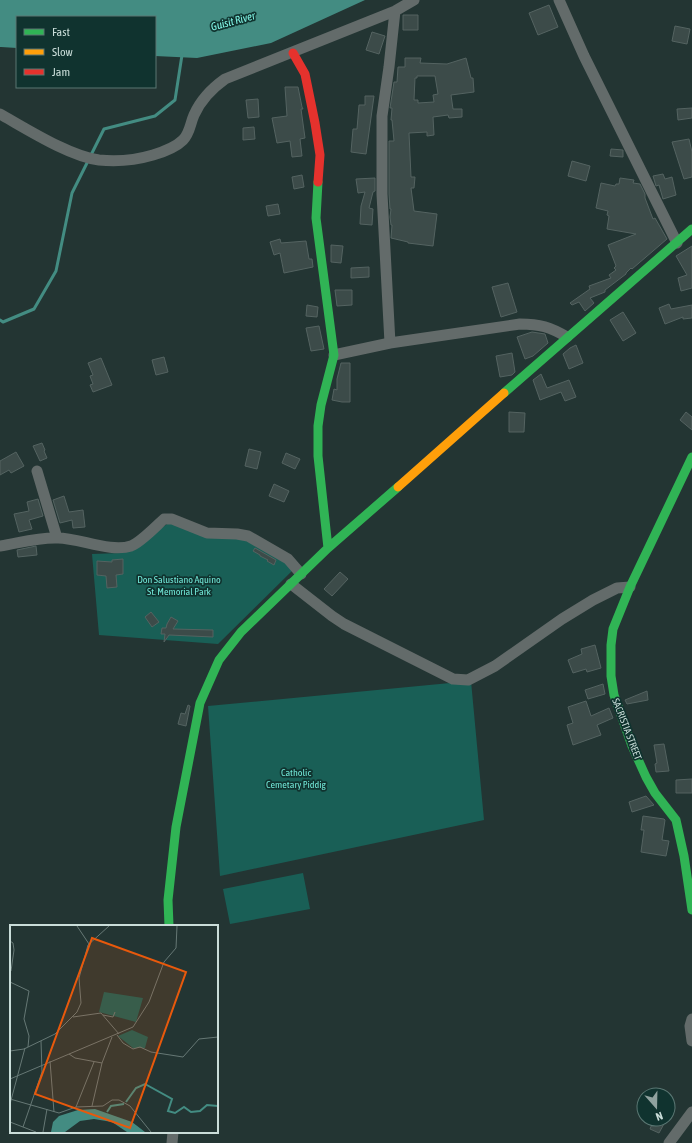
<svg xmlns="http://www.w3.org/2000/svg" width="692" height="1143" font-family="'Asap Condensed',sans-serif">
	<style>
		.green { fill: #195f56 }
		.water { fill: #438c82 }
		.lines { fill: none; stroke-linecap: round; stroke-linejoin: round }
		.stream { stroke: #438c82; stroke-width: 3 }
		.building { fill: #3c4b49; stroke: #546361; fill-rule: evenodd }
		.street { stroke: #636b6a; stroke-width: 11 }
		.fast { stroke: #30b455; stroke-width: 9 }
		.slow { stroke: #ff9f0a; stroke-width: 9 }
		.jam { stroke: #e5322d; stroke-width: 9 }
		.labels { text-anchor: middle; dominant-baseline: central; stroke-width: 3.5; stroke-linejoin: round; paint-order: stroke }
		.park-label { font-size: 10px; fill: #71e7d7; stroke: #10332f }
		.street-label { font-size: 10px; fill: #caddd9; stroke: #10332f }
		.water-label { font-size: 11px; font-style: italic; fill: #83f8e8; stroke: #10332f }
		.inset-river { fill: none; stroke: #438c82; stroke-width: 2 }
		.inset-road { fill: none; stroke: #667875; stroke-width: 1 }
		.view { fill: #e8590c; fill-opacity: 0.15; stroke: #e8590c; stroke-width: 2 }
		.inset-edge { fill: none; stroke: #caddd9; stroke-width: 2 }
	</style>
	<rect width="100%" height="100%" fill="#233533"/>
	<path class="green" d="M169,523L245,537L294,569L218,644L99,635L92,554L121,553Z
		M471,681L484,820L220,876L208,706Z
		M303,873L310,909L230,924L223,889Z"/>
	<path class="water" d="M0,0H365L271,43L197,58L155,56V17H17V48L1,47H0Z"/>
	<g class="lines">
		<path class="stream" d="M0,320L3,322L34,309L56,271L72,193L104,129L155,116L175,100L182,55"/>
	</g>
	<path class="building" d="M549,5L558,27L538,35L529,13Z
		M403,15H418V30H403Z
		M675,26L690,29L687,44L672,41Z
		M372,32L385,36L379,54L366,50Z
		M405,58H421L420,63L447,64L466,58L471,78H473L474,92L451,95L453,109H462V117L449,118L448,115L433,117L434,135L427,136V132L409,133L411,177H415L414,188H411L414,211L437,214L433,246L408,243V242L391,238L392,225H391L390,217L391,209H390L389,194V141H394L392,120H391L392,108H390L394,82H397L398,67H405ZM417,76H435L438,94L433,95L434,102L418,103V100H414L415,78H417Z
		M285,87H298L302,107L303,109H301L305,138L300,139L302,156L292,157L290,141L277,143L272,118L287,116Z
		M365,96H374L366,154L351,152L353,129H357L359,105H365Z
		M258,99L259,117L248,118L246,100Z
		M692,108V118L678,120L677,109Z
		M254,127L255,139L243,140V128Z
		M689,139L692,152V177L684,179L672,142Z
		M611,149L623,150V157L610,156Z
		M572,161L590,166L586,181L568,176Z
		M663,174L665,179L672,177L676,195L663,199L659,185L656,186L653,176Z
		M302,175L304,187L294,189L292,177Z
		M375,178V191L373,192L369,208L373,209L372,225L360,224L361,206L365,192L358,193L356,179Z
		M620,178L634,180L633,183L640,184L645,194V198L653,219L655,218L667,239L632,269L631,268L626,273V274L605,290V292L590,298L594,303L585,311L579,302L572,305L570,303L590,289L589,286L611,278L609,275L616,270L614,268L616,266L608,245L636,234L607,229L609,216L607,215L608,211L596,208L601,183L615,186L616,184H619Z
		M278,204L280,214L268,216L266,206Z
		M280,239L281,243L306,241L309,259H312L313,267L284,273L280,253L274,255L270,242Z
		M331,245L343,246L341,263L331,262Z
		M692,246V288L681,291L678,278L687,275L676,256Z
		M369,267V277L351,278V268Z
		M508,283L517,312L501,317L492,287Z
		M335,290H352V305L337,306Z
		M669,304L671,309L692,305V318L683,319V317L665,324L659,308Z
		M307,305L318,307L317,317L306,316Z
		M623,312L636,333L623,341L610,320Z
		M319,326L324,349L311,351L306,328Z
		M532,332L545,334L548,343L533,356L525,359L517,337Z
		M576,345L583,363L569,369L563,354L570,348Z
		M512,353L515,372L512,375L500,377L496,356Z
		M164,357L168,372L156,375L152,360Z
		M101,358L112,385L93,392L90,385L93,384L90,376L93,375L88,363Z
		M341,363H350V402H342L332,400L334,389L337,390V379Z
		M541,374L547,388L569,380L576,397L565,401L561,392L540,400L533,380Z
		M509,412L525,413L524,432H509Z
		M686,412L692,417V430L680,420Z
		M42,443L45,450L44,451L47,458L40,461L33,446Z
		M249,449L261,452L257,469L245,466Z
		M16,452L24,466L11,473L9,470L0,475V461Z
		M286,453L300,459L295,469L282,463Z
		M274,484L289,491L284,502L269,496Z
		M64,496L69,512L83,510L85,527L73,528L72,520L60,523L53,500Z
		M38,499L43,516L29,520L32,529L19,532L14,514L29,511L27,502Z
		M36,546L37,555L18,557L17,550Z
		M255,548L276,560L274,565L267,561L268,560L260,556V555L253,551Z
		M123,559V574L116,575L117,587L107,588L106,576L97,575V561L112,562V560Z
		M340,572L348,579L332,596L324,589Z
		M151,612L159,622L152,627L145,617Z
		M171,617L178,621L173,629L213,630V637L169,635L164,642L165,634H161L162,628H166L167,624Z
		M595,645L601,668L587,672L586,669L573,673L568,660L582,654L581,649Z
		M603,684L605,694L588,699L585,690Z
		M647,691L648,700L627,704L625,700Z
		M586,701L591,716L609,708L613,718L597,725L601,735L573,745L567,725L573,723L568,707Z
		M188,705L190,706L186,726L178,724L181,713L185,714Z
		M664,744L669,771L656,772L655,764L657,763L654,745Z
		M692,779V793H676V780Z
		M646,796L654,805L632,812L629,802Z
		M643,816L664,819L665,820L662,840L669,841L666,856L641,852L644,830H641Z
		M654,1119H659L665,1122L659,1133L650,1129Z"/>
	<g class="lines">
		<path class="street" d="M559,0L584,56L677,243
			M0,114C27,129 69,156 99,160C118,162 136,160 153,155C163,152 175,148 183,140C190,133 190,124 194,115C201,99 211,89 225,79L395,11L414,0
			M390,343L382,194V116L389,67L395,11
			M334,355L390,343L520,324C540,324 550,327 567,337
			M37,471L57,538
			M0,546C19,543 39,537 58,538C79,538 111,553 131,546C141,542 155,527 164,519H172L207,533L237,534L248,536L288,559L301,574
			M291,584L332,616L344,624L453,679L468,680L495,666L562,619L593,600L617,588L630,587
			M692,1019L690,1026L692,1041
			M172,1143L173,1132
			M669,1143L692,1112"/>
		<path class="fast" d="M318,182L316,218L334,355L321,405L318,426V456L328,548
			M504,393L692,229
			M692,457L630,587L613,629L611,645V676L614,695L632,746L646,777L655,793L676,820L684,856L692,910
			M169,926L168,900L176,827L200,703L219,660L241,632L328,548L398,487"/>
		<path class="slow" d="M398,487L504,393"/>
		<path class="jam" d="M293,53L305,74L315,123L320,155L318,182"/>
	</g>
	<g class="labels">
		<g class="park-label">
			<text x="179" y="579">Don Salustiano Aquino<tspan x="179" dy="12">St. Memorial Park</tspan></text>
			<text x="296" y="772">Catholic<tspan x="296" dy="12">Cemetary Piddig</tspan></text>
		</g>
		<g class="street-label">
			<text transform="translate(627 729) rotate(69)">SACRISTIA STREET</text>
		</g>
		<g class="water-label">
			<text transform="translate(233 21) rotate(-15)">Guisit River</text>
		</g>
	</g>
	<g transform="translate(10 925)">
		<rect width="208" height="208" fill="#233533"/>
		<path d="M94,67L133,73L126,97L89,87ZM122,105L138,112L135,123H123L108,111Z" fill="#195f56"/>
		<path d="M85,184L122,197L135,207H117L102,197L84,194L70,196L55,207H41L43,197L49,191L68,185Z" fill="#438c82"/>
		<path class="inset-river" d="M116,177L126,163L135,159L162,174L158,186L165,188L174,182L181,187L190,186L197,180L208,181M97,187L101,181L114,179"/>
		<path class="inset-road" d="M67,1L79,19M0,16L3,18L4,25L1,46M0,57L19,66L14,94L19,111L18,122M93,90L103,92L105,87M63,92L91,88L109,109M107,110L113,118L123,124L130,122L141,127L173,132L189,114L208,112M0,126L14,124L45,109L67,87L71,78L69,53L78,20L99,1M59,129L65,133L92,138M40,136L44,187M0,154L123,102L139,77L154,37L166,23L167,1M0,174L49,188L66,182L93,181L102,175H109L120,181L141,207M0,179L15,123M82,181L92,138L102,112M66,182L84,137M0,197L26,207M13,202L32,147L31,116M33,207L37,184"/>
		<path class="view" d="M82,13L176,47L120,203L25,169Z"/>
		<rect width="208" height="208" class="inset-edge"/>
	</g>
	<rect x="16" y="16" width="140" height="72" fill="#10332f" stroke="#5a7773"/>
	<rect x="24" y="29" width="20" height="6" fill="#30b455" stroke="#5a7773"/>
	<text x="52" y="36" font-size="12" fill="#caddd9">Fast</text>
	<rect x="24" y="49" width="20" height="6" fill="#ff9f0a" stroke="#5a7773"/>
	<text x="52" y="56" font-size="12" fill="#caddd9">Slow</text>
	<rect x="24" y="69" width="20" height="6" fill="#e5322d" stroke="#5a7773"/>
	<text x="52" y="76" font-size="12" fill="#caddd9">Jam</text>
	<g transform="translate(656 1107) rotate(160)"><circle r="19" fill="#10332f" stroke="#5a7773"/>
	<path d="M0-3L7 15L0 10L-7 15Z" fill="#90a29f"/>
	<text y="-6" font-size="11" font-weight="bold" text-anchor="middle" fill="#caddd9">N</text>
	</g>
</svg>
